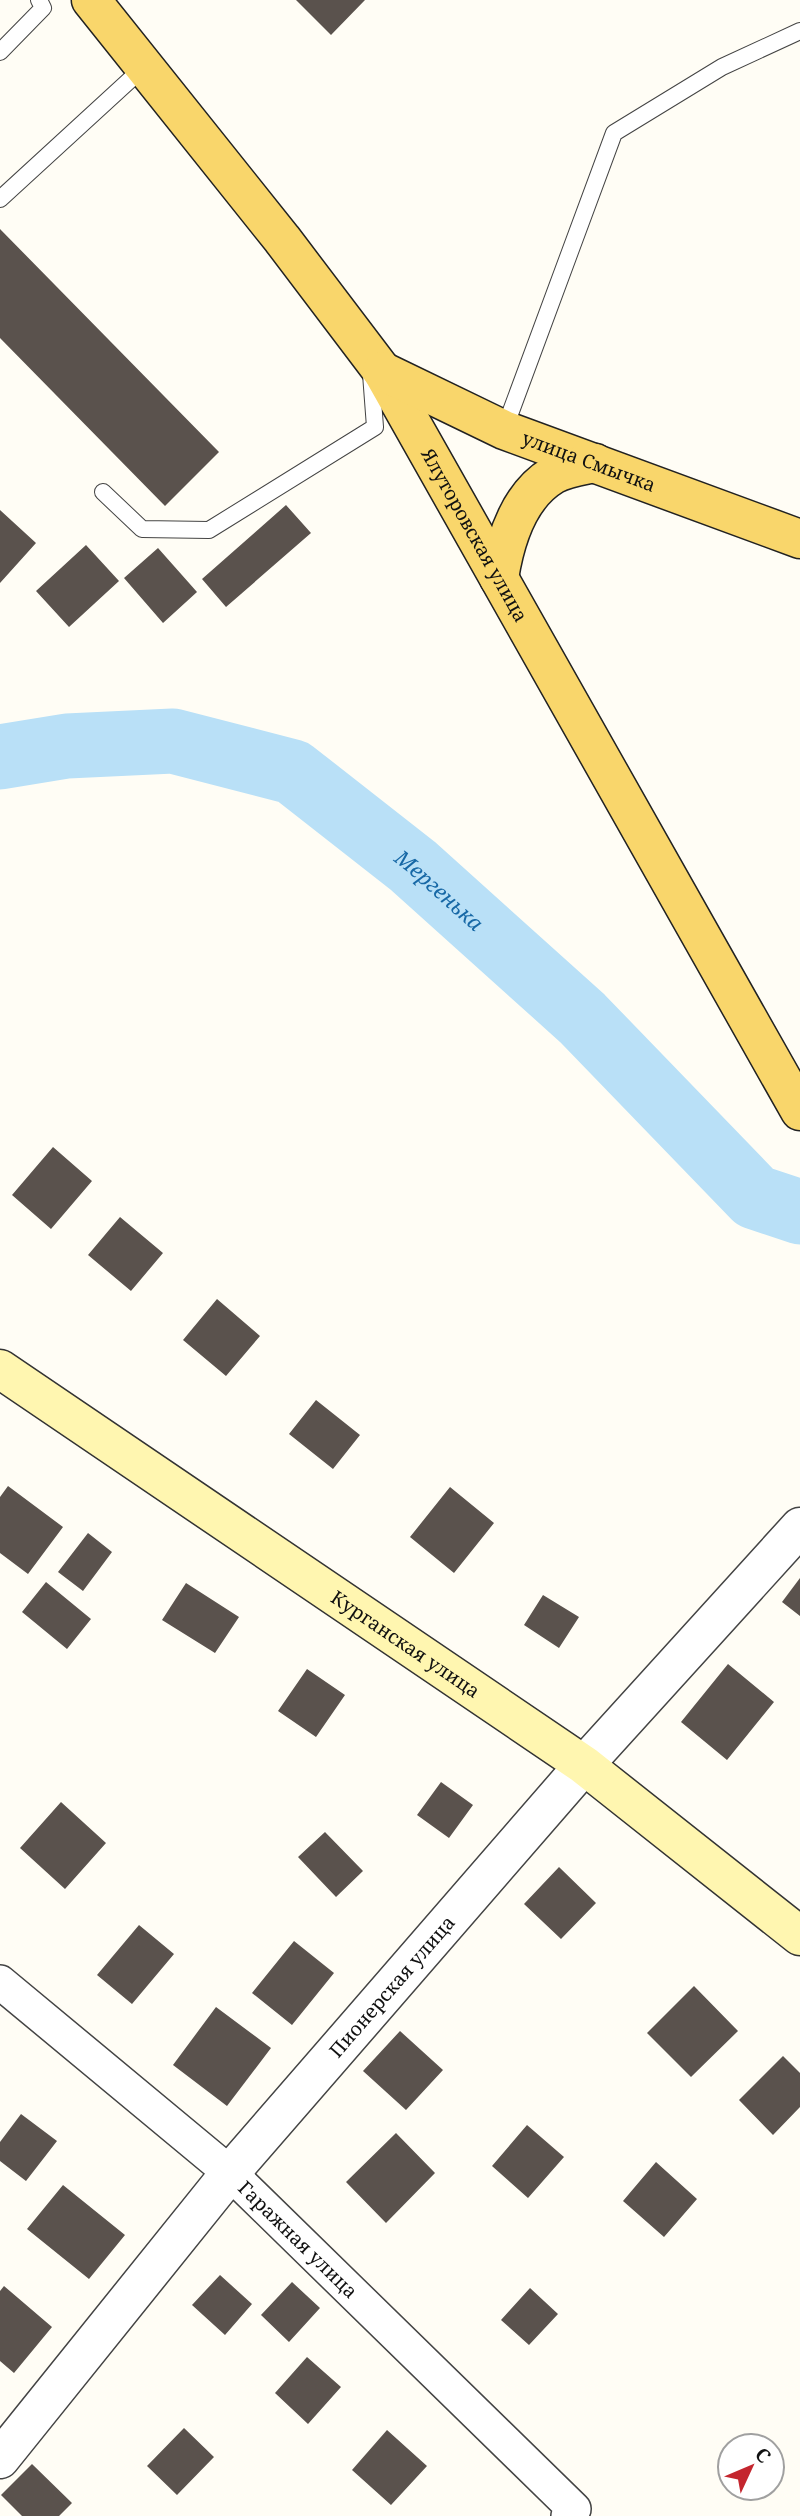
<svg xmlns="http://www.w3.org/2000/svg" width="800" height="2516" font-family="'Noto Serif',serif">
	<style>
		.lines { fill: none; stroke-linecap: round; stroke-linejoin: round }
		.river { stroke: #b9e0f7; stroke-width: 65 }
		.building { fill: #5a524d }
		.service-casing { stroke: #444; stroke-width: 18 }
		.minor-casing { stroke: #444; stroke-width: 36 }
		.tertiary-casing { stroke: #444; stroke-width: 41 }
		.secondary-casing { stroke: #333; stroke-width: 41 }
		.primary-casing { stroke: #222; stroke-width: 41 }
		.service { stroke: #fff; stroke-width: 16 }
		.minor { stroke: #fff; stroke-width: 33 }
		.tertiary { stroke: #fff; stroke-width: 38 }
		.secondary { stroke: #fff6b0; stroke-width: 38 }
		.primary { stroke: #f9d66b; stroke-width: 38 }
		.labels { text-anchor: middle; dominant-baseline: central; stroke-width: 7; stroke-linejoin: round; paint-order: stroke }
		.street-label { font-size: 19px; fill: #111; stroke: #fff }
		.water-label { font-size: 21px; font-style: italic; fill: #1768a6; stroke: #fff }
	</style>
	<rect width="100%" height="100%" fill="#fffdf5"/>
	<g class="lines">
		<path class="river" id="s1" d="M0,757L67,746L173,741L293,772L413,866L582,1018L755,1197L800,1212"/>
	</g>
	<path class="building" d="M296,0H365L331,35Z
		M0,229L219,452L165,506L0,338Z
		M286,505L311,533L226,607L202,579Z
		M0,510L36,543L0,583Z
		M86,545L119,581L69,627L36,591Z
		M158,548L197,592L163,623L124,578Z
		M53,1147L92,1181L51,1229L12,1195Z
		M120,1217L163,1253L131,1291L88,1255Z
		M217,1299L260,1336L226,1376L183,1340Z
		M316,1400L360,1435L333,1469L289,1434Z
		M8,1486L63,1527L28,1574L0,1553V1497Z
		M450,1487L494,1523L454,1573L410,1537Z
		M88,1533L112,1552L83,1591L58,1572Z
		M800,1578V1616L782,1602Z
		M46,1582L91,1619L67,1649L22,1612Z
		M186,1583L239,1617L215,1653L162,1620Z
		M543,1595L579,1617L559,1648L524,1625Z
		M728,1664L774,1702L727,1760L681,1722Z
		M307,1669L345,1695L316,1737L278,1711Z
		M441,1782L473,1805L449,1838L417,1815Z
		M61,1802L106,1843L65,1889L20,1848Z
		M325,1832L363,1871L336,1897L298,1857Z
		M559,1867L596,1903L561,1939L524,1904Z
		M139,1925L174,1954L132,2004L97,1975Z
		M294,1941L334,1973L292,2025L252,1993Z
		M694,1986L738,2031L691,2077L647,2033Z
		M216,2007L271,2048L227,2106L173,2065Z
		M400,2031L443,2070L406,2110L363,2071Z
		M783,2056L800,2073V2107L773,2135L739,2100Z
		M21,2114L57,2141L26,2181L0,2161V2142Z
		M527,2125L564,2157L528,2198L492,2166Z
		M396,2133L435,2173L386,2223L346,2182Z
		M656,2162L697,2199L664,2237L623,2201Z
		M63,2185L125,2235L89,2279L27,2229Z
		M220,2275L252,2304L225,2335L192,2305Z
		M292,2282L320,2308L289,2342L261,2315Z
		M4,2286L52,2327L14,2373L0,2361V2291Z
		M530,2288L558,2314L529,2345L501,2320Z
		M307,2357L341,2387L308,2424L275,2393Z
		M184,2428L214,2457L177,2495L147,2466Z
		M387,2430L427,2466L391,2505L352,2470Z
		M32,2464L72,2503L59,2516H22L1,2495Z"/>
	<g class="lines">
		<defs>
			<path id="service" d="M0,52L43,8L39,0
				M0,199L144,67
				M504,430L614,133L722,67L800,31
				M103,492L142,529L209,530L375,427L371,374"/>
			<g id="minor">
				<path id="s2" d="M0,1982L230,2173L574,2509L568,2516"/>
			</g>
			<g id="tertiary">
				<path id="s3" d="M0,2459L230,2173L584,1765L800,1527"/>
			</g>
			<g id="secondary">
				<path id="s4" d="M0,1369L584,1765L800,1936"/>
			</g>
			<g id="primary">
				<path id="s5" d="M91,0L282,239L382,371L800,1111"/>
				<path id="s6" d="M382,371L504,430L800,539"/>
				<path d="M499,578C505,540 518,496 553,475C565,468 581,466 595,463"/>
			</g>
		</defs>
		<use href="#service" class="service-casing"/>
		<use href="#minor" class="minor-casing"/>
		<use href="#tertiary" class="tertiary-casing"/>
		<use href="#secondary" class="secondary-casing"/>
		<use href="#primary" class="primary-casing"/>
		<use href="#service" class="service"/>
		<use href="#minor" class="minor"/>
		<use href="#tertiary" class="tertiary"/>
		<use href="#secondary" class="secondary"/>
		<use href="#primary" class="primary"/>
	</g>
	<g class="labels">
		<g class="street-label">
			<text stroke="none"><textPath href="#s6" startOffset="226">улица Смычка</textPath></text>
			<text stroke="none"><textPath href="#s5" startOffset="660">Ялуторовская улица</textPath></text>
			<text stroke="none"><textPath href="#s4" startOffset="490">Курганская улица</textPath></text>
			<text stroke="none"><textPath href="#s3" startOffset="614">Пионерская улица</textPath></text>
			<text stroke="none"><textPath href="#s2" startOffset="394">Гаражная улица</textPath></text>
		</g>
		<g class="water-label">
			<text stroke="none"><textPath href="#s1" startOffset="486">Мергенька</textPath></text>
		</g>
	</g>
	<g transform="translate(751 2467) rotate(46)"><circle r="33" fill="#ffffff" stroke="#a0a0a0" stroke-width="2"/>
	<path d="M0-5L12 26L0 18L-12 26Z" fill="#c4262e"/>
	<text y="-10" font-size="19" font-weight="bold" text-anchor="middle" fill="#111111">С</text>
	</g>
</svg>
